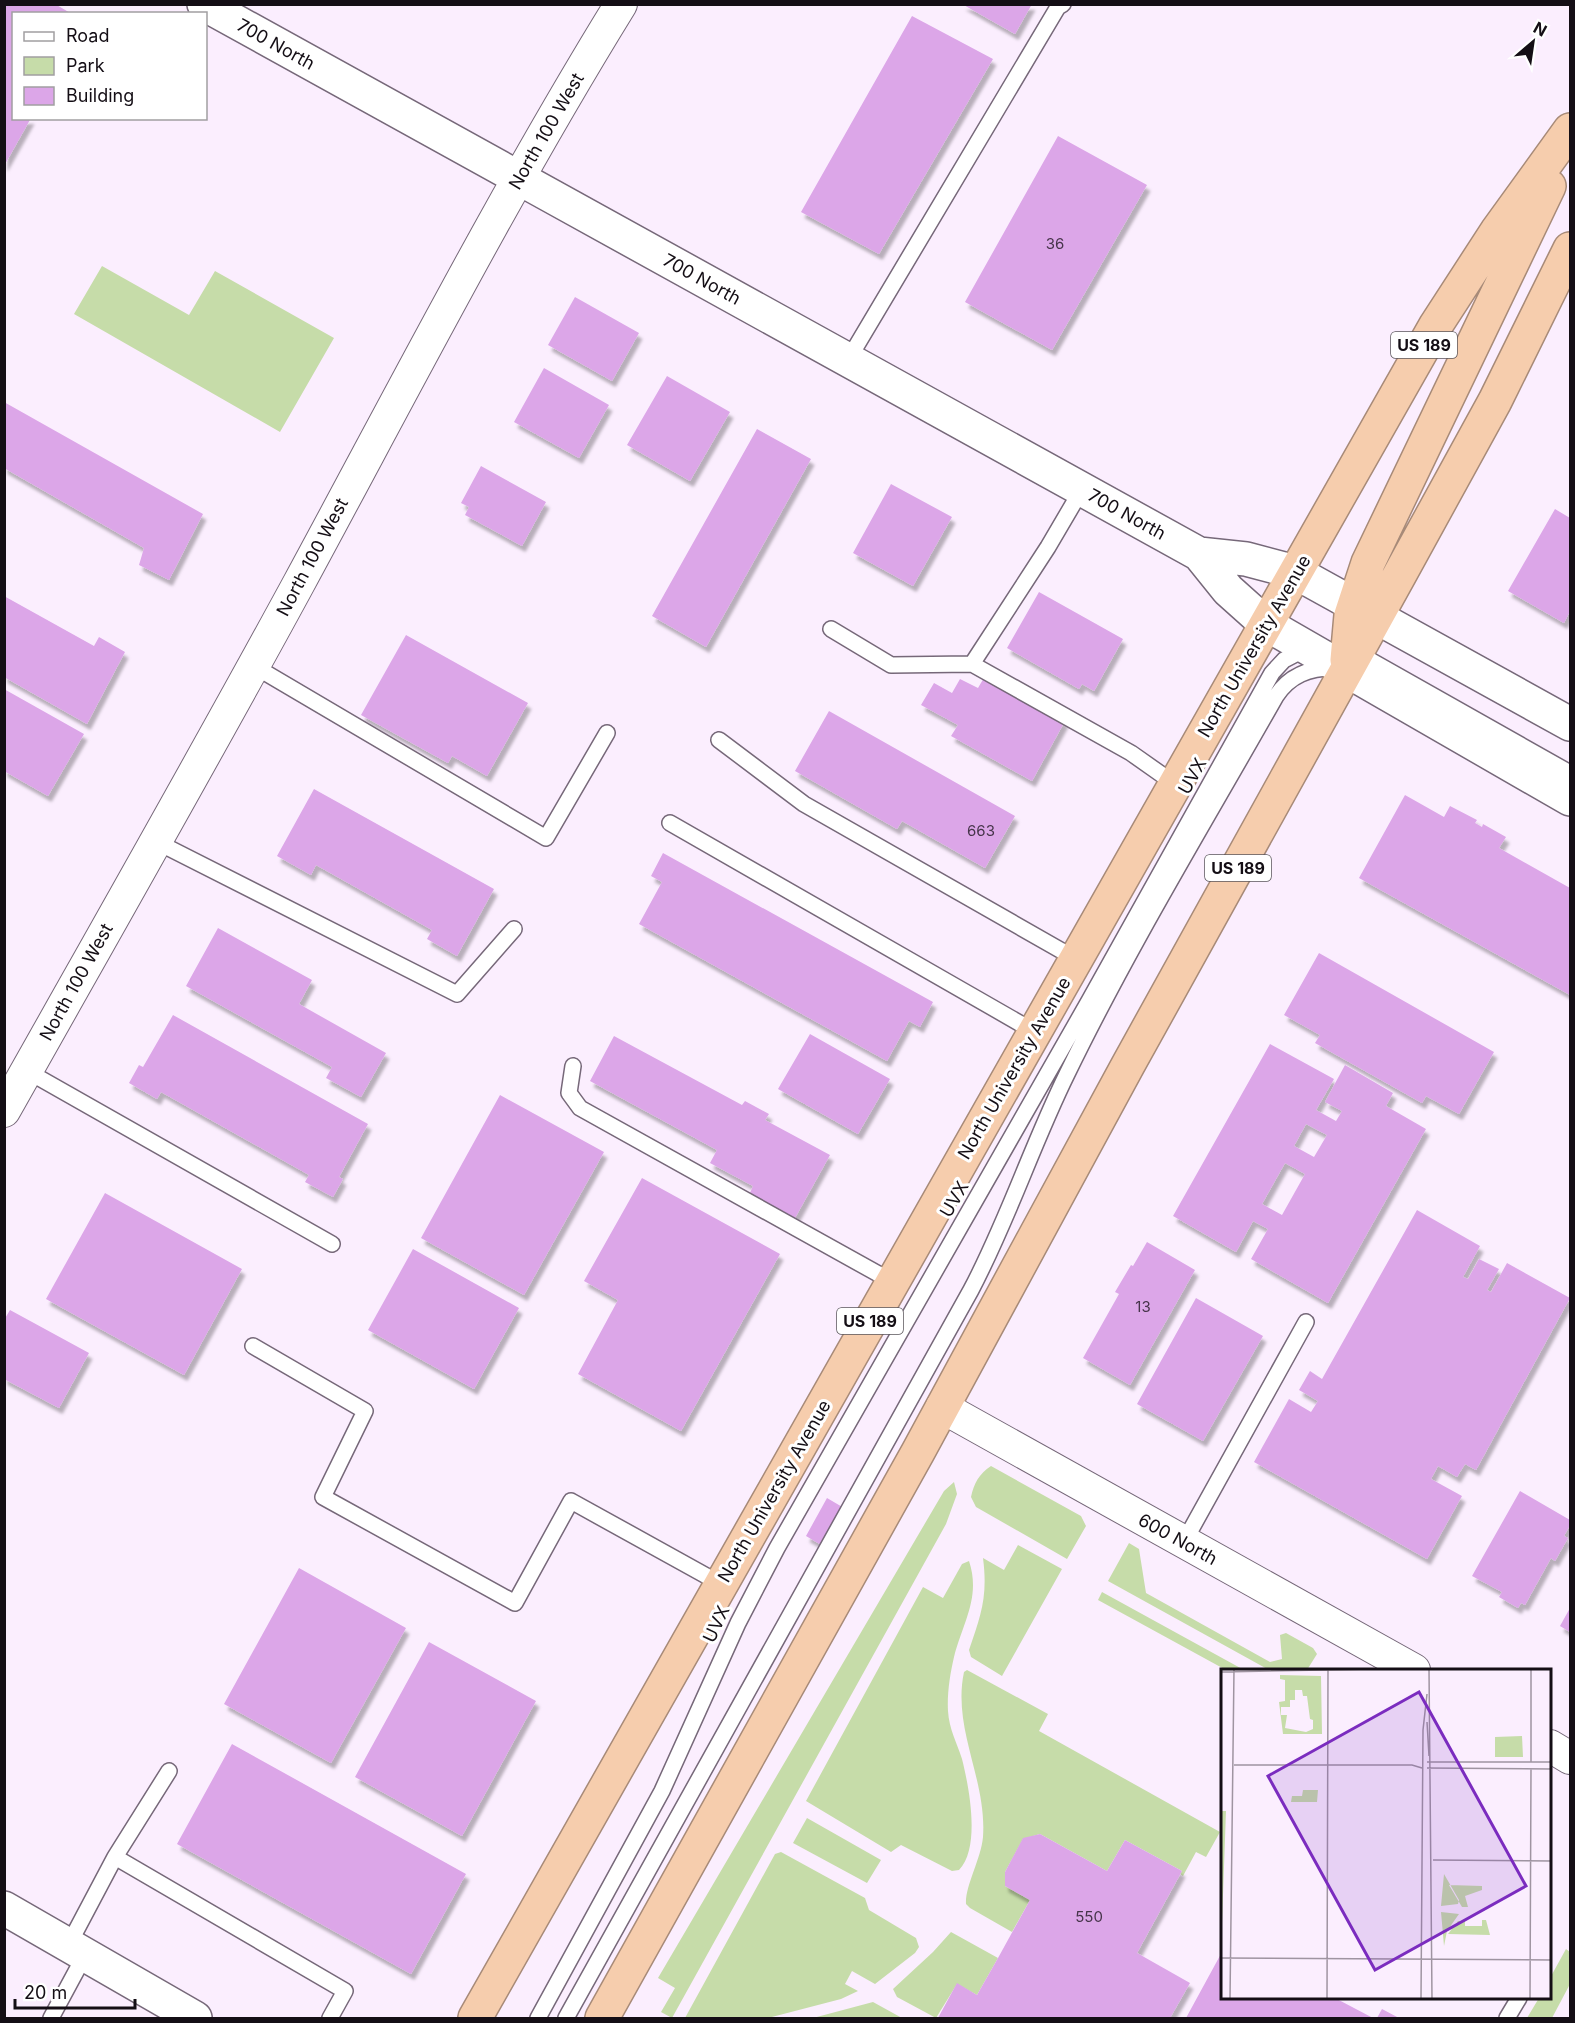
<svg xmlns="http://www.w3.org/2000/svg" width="1575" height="2023" font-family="Inter,sans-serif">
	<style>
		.green { fill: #c6dca9 }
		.building { fill: #dca6e8; fill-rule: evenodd; filter: url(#shadow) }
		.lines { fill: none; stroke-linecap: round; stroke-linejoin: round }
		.lane-casing { stroke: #766879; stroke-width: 18 }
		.street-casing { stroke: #766879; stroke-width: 34 }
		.secondary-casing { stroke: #766879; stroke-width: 36 }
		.highway-casing { stroke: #a78a78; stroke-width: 36 }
		.lane { stroke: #fff; stroke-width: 15 }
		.street { stroke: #fff; stroke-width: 32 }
		.secondary { stroke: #fff; stroke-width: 33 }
		.highway { stroke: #f6cdad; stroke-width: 33 }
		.labels { text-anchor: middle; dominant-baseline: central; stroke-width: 6; stroke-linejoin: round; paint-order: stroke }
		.number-label { font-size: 15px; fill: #46344a }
		.shield { fill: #fff; stroke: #5a565b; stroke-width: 1.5 }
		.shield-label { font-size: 16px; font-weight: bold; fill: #140e15 }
		.street-label { font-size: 18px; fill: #140e15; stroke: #fff }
		.inset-road { fill: none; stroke: #9f94a1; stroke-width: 1.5 }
		.view { fill: #7b2cbf; fill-opacity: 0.15; stroke: #7b2cbf; stroke-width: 3 }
		.inset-edge { fill: none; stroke: #140e15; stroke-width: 3 }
	</style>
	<defs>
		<filter id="shadow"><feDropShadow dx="3.5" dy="6" stdDeviation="1.5" flood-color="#0004"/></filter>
	</defs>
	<rect width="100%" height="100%" fill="#fbeefe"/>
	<path class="green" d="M102,266L189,315L215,271L334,338L280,432L74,314Z
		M991,1466L1081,1516L1086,1526L1067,1559L976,1507L971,1497C974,1483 979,1474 991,1466Z
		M954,1482L957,1494L946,1524L672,2018L661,2012L675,1988L658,1978L944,1491Z
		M1129,1543L1139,1549L1146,1593L1270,1662L1282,1659L1280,1635L1286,1633L1313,1648L1317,1654L1307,1670H1269L1108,1581Z
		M1018,1545L1062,1569L1002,1676L971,1657L969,1650C981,1615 988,1597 983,1558L1004,1570Z
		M969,1561C981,1597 963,1622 954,1657C950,1674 947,1694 948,1711C949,1729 957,1743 962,1759C969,1787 981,1847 959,1870L952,1871L901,1845L891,1852L806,1801L923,1587L943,1598L962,1564Z
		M1102,1592L1244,1670H1226L1098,1600Z
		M967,1670L1048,1714L1039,1731L1220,1832L1206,1857L1196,1852L1183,1876L1180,1874L1182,1871L1125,1840L1107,1871L1040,1834L1023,1839L1005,1872V1886L1030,1900L1012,1932L970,1908L966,1904C965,1886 981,1859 983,1837C987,1779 952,1729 964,1672Z
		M807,1818L881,1860L867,1883L793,1843Z
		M781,1852L865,1898L869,1910L916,1938L919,1947L915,1953L875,1984L852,1971L845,1984L858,1991L841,1999L768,2018H685L775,1854Z
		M951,1932L998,1958L977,1995L957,1984L936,2018L897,1997L893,1989L933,1952Z
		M1566,1949L1570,1952V1984L1552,2018H1527L1539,1998H1550V1978Z
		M873,2002L902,2018H813Z"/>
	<path class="building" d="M4,4H55L72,14H14V118H31L4,166Z
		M962,4H1032L1015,34Z
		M912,16L993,59L879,254L801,212Z
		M1058,136L1147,185L1052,350L965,302Z
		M575,297L639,333L612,381L548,345Z
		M544,368L609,405L579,458L514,422Z
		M667,376L730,412L690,481L627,445Z
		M4,402L203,514L169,580L139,565L144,548L4,468Z
		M757,429L811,459L706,647L652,616Z
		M481,466L546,502L522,546L465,515L469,507L461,503Z
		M891,484L952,517L913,586L853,553Z
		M1555,509L1570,518V611L1564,623L1508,591Z
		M1039,592L1123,639L1094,691L1082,684L1079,689L1007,648Z
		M4,596L94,646L99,637L125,652L87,724L4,677Z
		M406,635L528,703L487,776L452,756L448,763L361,715Z
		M985,676L1065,721L1032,781L951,736L958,725L921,705L934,683L952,693L960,679L978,688Z
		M4,689L84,734L48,796L4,771Z
		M829,711L1015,816L985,868L902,821L897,829L795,771Z
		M314,789L494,889L457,956L427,939L432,930L316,865L311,875L277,856Z
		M1405,795L1444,817L1450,806L1477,820L1475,823L1482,827L1483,824L1506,837L1499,848L1570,888V995L1359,878Z
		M663,853L933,1002L920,1027L909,1021L887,1061L639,924L662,882L651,876Z
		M218,928L312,980L299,1004L386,1053L361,1097L326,1078L332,1067L186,986Z
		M1319,953L1494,1052L1459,1114L1426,1096L1422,1103L1315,1043L1320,1035L1284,1015Z
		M173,1015L368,1124L339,1177L343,1179L333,1197L305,1182L309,1175L161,1092L157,1099L129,1083L139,1065L143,1067Z
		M810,1034L890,1079L858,1134L778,1089Z
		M614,1036L742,1105L745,1101L769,1114L765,1120L830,1155L795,1218L750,1193L753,1186L710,1163L717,1150L590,1081Z
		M1270,1044L1334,1079L1316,1110L1336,1121L1342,1111L1325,1102L1345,1065L1393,1093L1386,1106L1426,1129L1328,1303L1251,1259L1268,1229L1253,1221L1236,1252L1173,1216ZM1306,1124L1327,1135L1314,1157L1294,1146ZM1285,1163L1305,1174L1282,1215L1262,1204Z
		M500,1095L604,1152L524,1295L421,1238Z
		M642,1178L780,1254L681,1431L578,1374L618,1300L584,1281Z
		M105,1193L242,1269L184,1375L46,1299Z
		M1417,1210L1480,1246L1463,1277L1468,1279L1479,1259L1499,1269L1487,1290L1491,1292L1507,1263L1570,1298L1476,1470L1465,1464L1457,1477L1438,1466L1431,1479L1462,1496L1427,1559L1254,1462L1289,1399L1311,1412L1318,1401L1299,1390L1310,1371L1322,1379Z
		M1147,1242L1195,1270L1130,1385L1083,1358L1119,1294L1115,1292L1131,1265L1133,1266Z
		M413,1249L519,1308L474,1389L368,1330Z
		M1196,1298L1263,1336L1203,1441L1137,1404Z
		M10,1310L89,1353L59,1408L4,1379V1320Z
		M1520,1491L1570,1520V1525L1564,1536L1568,1538L1555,1561L1551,1558L1525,1605L1521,1603L1518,1608L1499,1597L1502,1592L1472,1576Z
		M827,1498L844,1508L823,1546L806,1536Z
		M299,1568L406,1628L331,1763L224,1704Z
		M1570,1608V1632L1560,1626Z
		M429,1642L536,1701L462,1836L355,1777Z
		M232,1744L466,1874L411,1974L177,1844Z
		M1040,1834L1107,1871L1125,1840L1182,1871L1137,1953L1190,1983L1170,2018H938L957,1983L977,1995L998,1958L1030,1900L1005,1886V1872L1023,1838Z
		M1222,1952V1998H1335L1373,2018H1186Z
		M1382,2009L1399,2018H1377Z"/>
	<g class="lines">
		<defs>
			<path id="lane" d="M848,360L1058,7L1063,4
				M1082,489L1048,547L972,664L1131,753L1175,784
				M831,629L891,665L972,664
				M1354,651L1570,773
				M254,666L546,838L607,733
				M719,740L804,804L1076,959
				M670,823L1035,1032
				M155,841L457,994L514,929
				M573,1066L569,1093L580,1108L891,1281
				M27,1071L332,1244
				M253,1346L365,1411L323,1497L515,1603L571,1501L721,1584
				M1184,1542L1306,1322
				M115,1857L169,1771
				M69,1944L115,1857L345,1991L330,2018
				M51,2018L86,1953
				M538,2018L662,1791L738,1623L777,1548L1089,1001L1272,673L1284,660L1307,648
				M566,2018L971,1290C1008,1220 1032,1145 1067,1074C1129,946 1206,820 1276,696C1290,675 1309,668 1333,668
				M1507,2018L1519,1998"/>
			<path id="street" d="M4,1111C103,935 203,760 299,583C404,389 505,192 621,4
				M942,1407L1414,1670
				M1550,1746L1570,1758"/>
			<path id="secondary" d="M204,4L1199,554L1246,559L1295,572L1570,724
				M1199,554L1228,590L1266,624L1570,799
				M4,1908L195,2018"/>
			<path id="highway" d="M1347,660L1351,615L1368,563L1549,186
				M475,2018L1436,325L1497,231L1570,130
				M602,2018L918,1452L1128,1065L1400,574L1495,401L1570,249"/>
		</defs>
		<use href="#lane" class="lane-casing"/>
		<use href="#street" class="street-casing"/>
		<use href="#secondary" class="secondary-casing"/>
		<use href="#highway" class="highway-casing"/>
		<use href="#lane" class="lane"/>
		<use href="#street" class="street"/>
		<use href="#secondary" class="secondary"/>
		<use href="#highway" class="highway"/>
	</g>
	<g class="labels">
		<g class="number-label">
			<text x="1055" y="243">36</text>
			<text x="981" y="830">663</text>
			<text x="1143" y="1306">13</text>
			<text x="1089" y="1916">550</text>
		</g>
		<g class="shield">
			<rect x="1391" y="332" width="66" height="26" rx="4.5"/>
			<rect x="1205" y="855" width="66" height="26" rx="4.5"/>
			<rect x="837" y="1308" width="66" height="26" rx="4.5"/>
		</g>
		<g class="shield-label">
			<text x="1424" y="345">US 189</text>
			<text x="1238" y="868">US 189</text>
			<text x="870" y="1321">US 189</text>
		</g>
		<g class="street-label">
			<text transform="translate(276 44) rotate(29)">700 North</text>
			<text transform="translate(546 131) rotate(-60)">North 100 West</text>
			<text transform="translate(702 279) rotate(29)">700 North</text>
			<text transform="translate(1127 514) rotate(29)">700 North</text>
			<text transform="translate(312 557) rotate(-62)">North 100 West</text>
			<text transform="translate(1254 646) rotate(-60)">North University Avenue</text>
			<text transform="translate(1192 776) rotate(-61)">UVX</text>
			<text transform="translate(76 982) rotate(-61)">North 100 West</text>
			<text transform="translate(1014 1068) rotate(-60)">North University Avenue</text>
			<text transform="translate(954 1199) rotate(-60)">UVX</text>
			<text transform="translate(774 1491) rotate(-60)">North University Avenue</text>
			<text transform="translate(1178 1539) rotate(29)">600 North</text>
			<text transform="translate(716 1624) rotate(-65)">UVX</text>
		</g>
	</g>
	<g transform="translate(1221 1669)">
		<rect width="330" height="330" fill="#fbeefe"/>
		<path d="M59,6L100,7L101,65H62L58,33L64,32V11L59,10ZM74,21H81L82,27H86L89,50L92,51V60L85,63L64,59L66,46H60V38H69V31H74ZM301,67L302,88H274V68ZM82,121H97L96,133H70L71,127H81ZM0,142H5L0,282ZM223,205L238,231L237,235L220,237ZM228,216L261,217V221L244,227L247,238H241ZM220,243L238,245L226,262L223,277ZM261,251H265L269,266L227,265L237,252H244V257H261Z" fill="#c6dca9" fill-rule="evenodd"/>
		<path class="inset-road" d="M208,0L211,330M310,0V93M0,3L154,0M206,53L208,87M206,93H330M13,96H191L201,99M206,99L330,100M212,191L330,192M0,289L330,291M9,330L13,0M106,330L107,0M200,330L202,61L206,25M309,330L310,100"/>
		<path class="view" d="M198,23L305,217L154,301L47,107Z"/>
		<rect width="330" height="330" class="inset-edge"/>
	</g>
	<rect width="1575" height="2023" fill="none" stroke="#140e15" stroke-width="12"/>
	<rect x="12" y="12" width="195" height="108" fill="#ffffff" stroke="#a19fa1" stroke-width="1.5"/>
	<rect x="24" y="32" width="30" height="9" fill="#ffffff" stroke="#a19fa1" stroke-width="1.5"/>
	<text x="66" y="42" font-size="18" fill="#140e15">Road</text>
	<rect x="24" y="57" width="30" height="18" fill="#c6dca9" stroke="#a19fa1" stroke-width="1.5"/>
	<text x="66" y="72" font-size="18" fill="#140e15">Park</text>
	<rect x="24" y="87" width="30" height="18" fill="#dca6e8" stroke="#a19fa1" stroke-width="1.5"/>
	<text x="66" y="102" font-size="18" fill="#140e15">Building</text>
	<g transform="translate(1533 42) rotate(29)" stroke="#ffffff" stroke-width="4.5" paint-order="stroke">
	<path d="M0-4.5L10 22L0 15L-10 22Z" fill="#140e15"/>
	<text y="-9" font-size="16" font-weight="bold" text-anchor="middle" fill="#140e15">N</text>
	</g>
	<path d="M15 1999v9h120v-9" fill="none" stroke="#140e15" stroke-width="3"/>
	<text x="24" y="1999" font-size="18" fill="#140e15" stroke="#ffffff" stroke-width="4.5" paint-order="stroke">20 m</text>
</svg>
